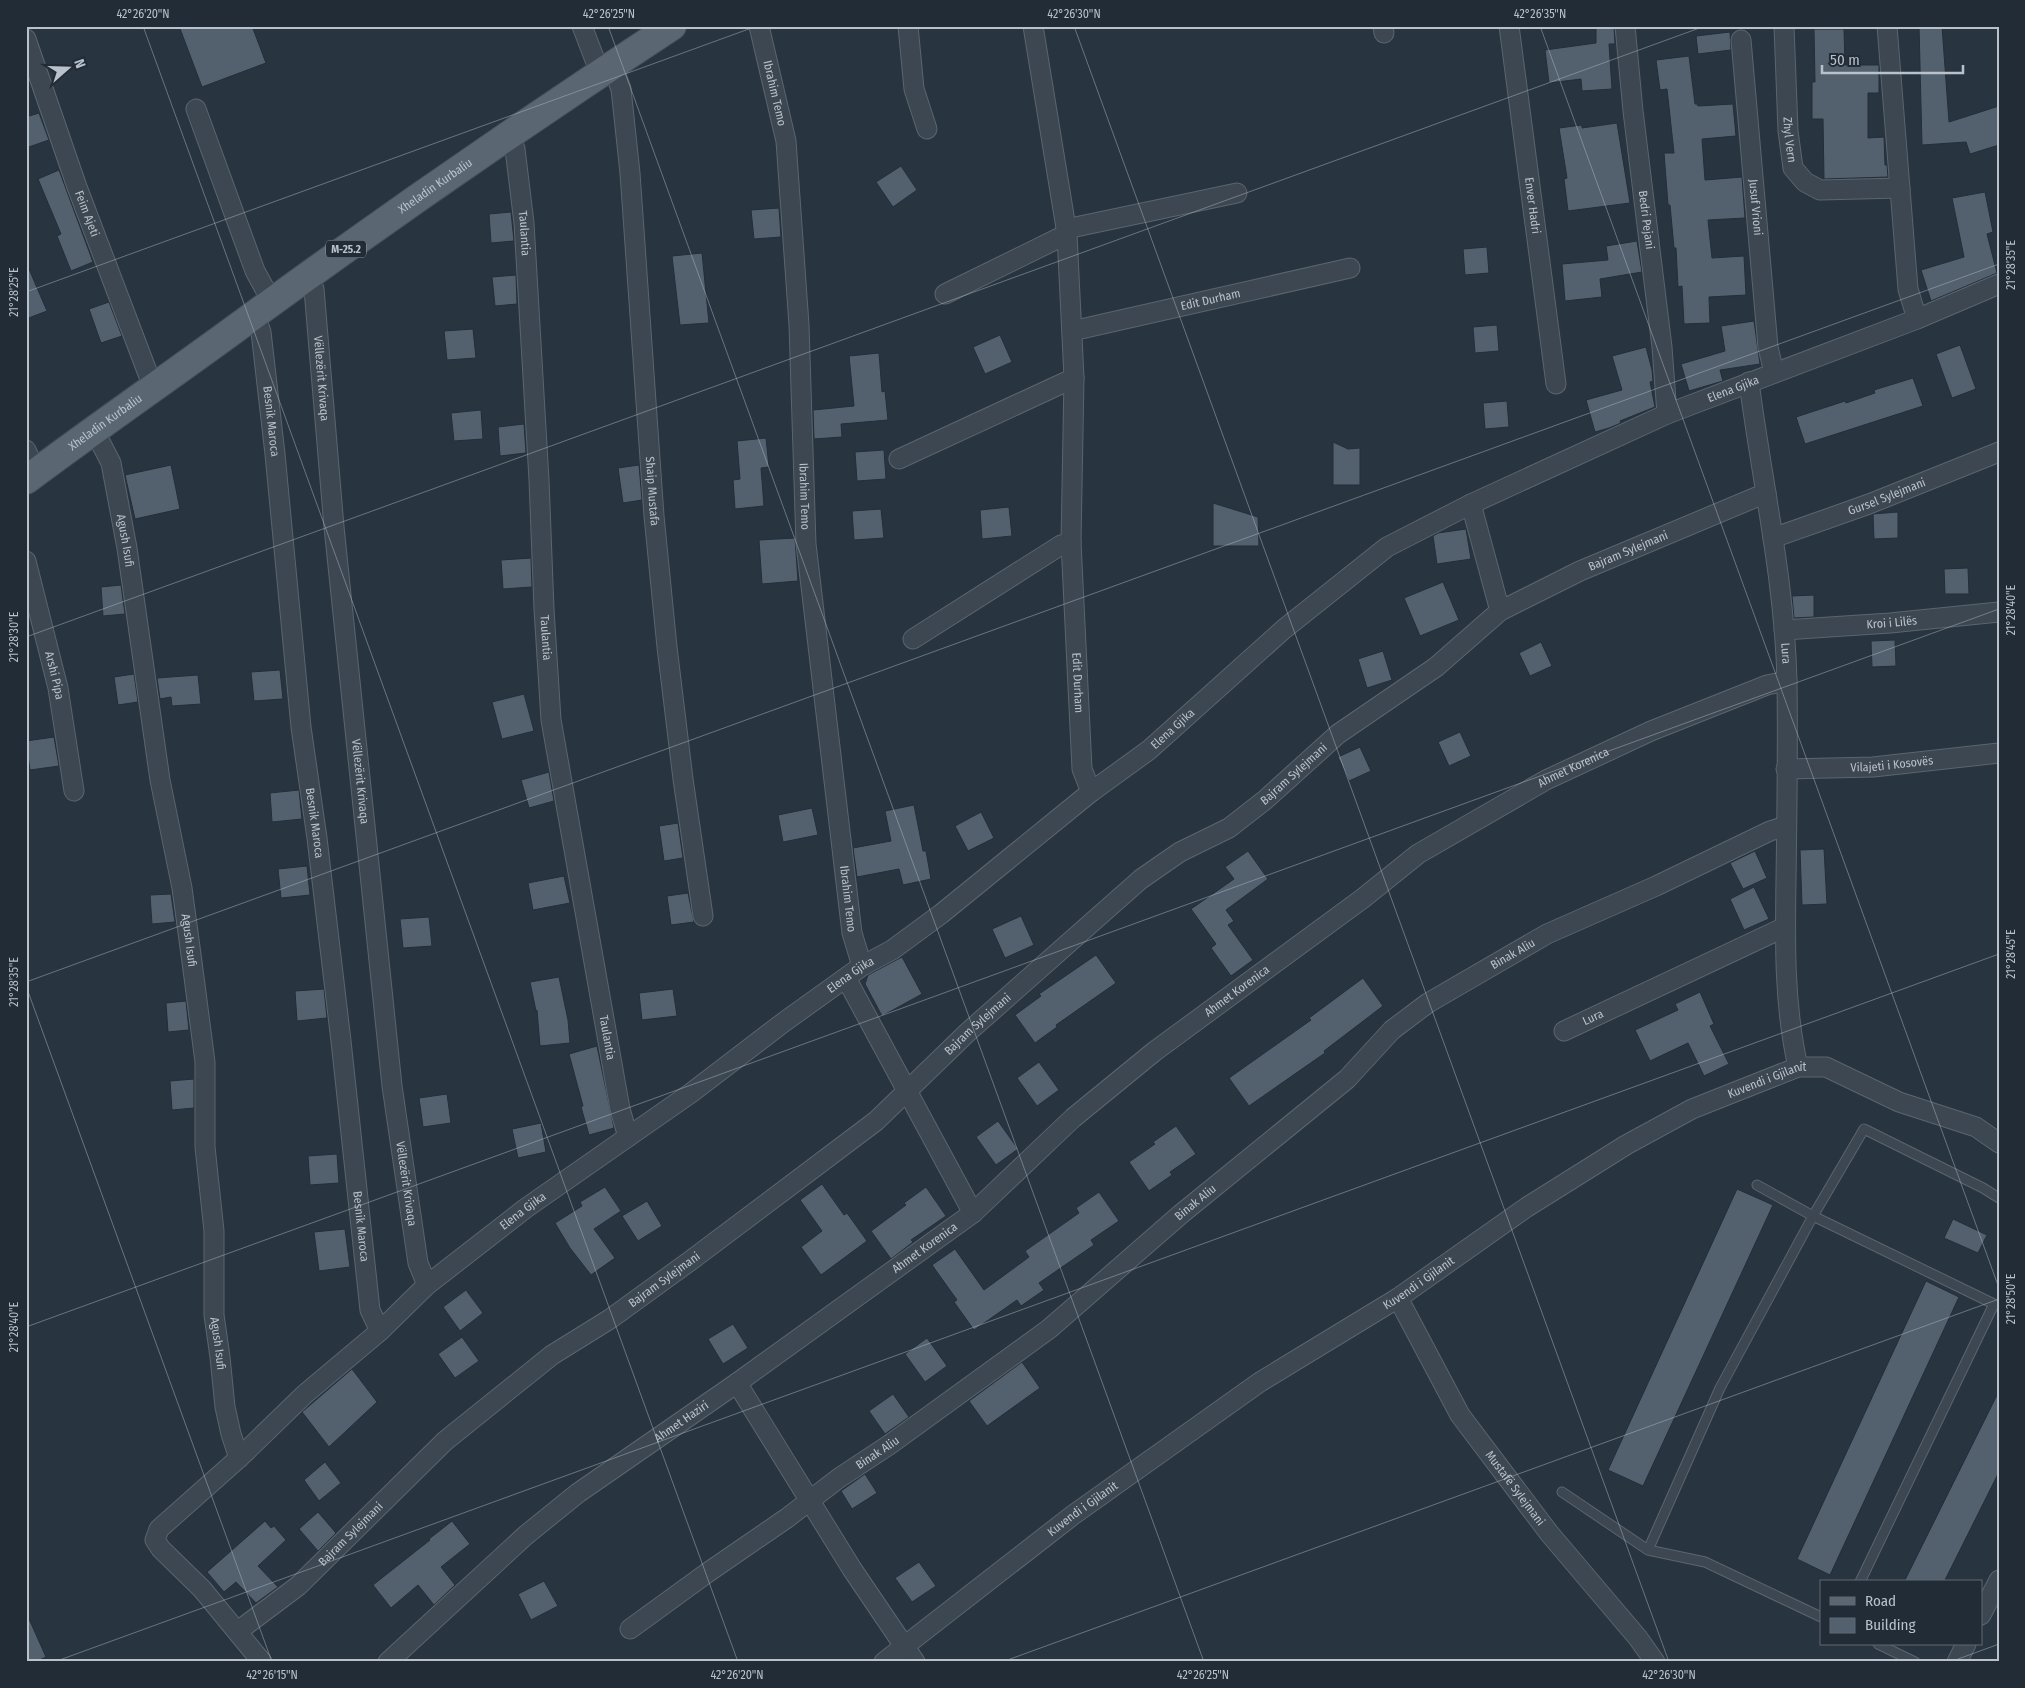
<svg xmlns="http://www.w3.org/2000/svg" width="2025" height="1688" font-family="'Fira Sans Condensed',sans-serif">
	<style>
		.building { fill: #53606e; stroke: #232e39 }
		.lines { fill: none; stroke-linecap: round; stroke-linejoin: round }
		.lane-casing { stroke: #5a656f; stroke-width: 11 }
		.street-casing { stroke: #5a656f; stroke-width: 21 }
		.primary-casing { stroke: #46505b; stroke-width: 30 }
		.lane { stroke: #3c4751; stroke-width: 9 }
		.street { stroke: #3c4751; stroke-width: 19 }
		.primary { stroke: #5a6671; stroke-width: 28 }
		.ticks { fill: none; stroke: #b9c2cb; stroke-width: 1; stroke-opacity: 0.45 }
		.labels { text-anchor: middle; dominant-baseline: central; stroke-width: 4.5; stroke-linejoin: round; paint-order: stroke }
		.shield { fill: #212c37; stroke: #8b959f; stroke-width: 1 }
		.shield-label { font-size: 11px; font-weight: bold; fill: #b9c2cb }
		.street-label { font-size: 12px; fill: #b9c2cb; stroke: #212c37 }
		.neatline { fill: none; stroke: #b9c2cb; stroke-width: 2 }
		.ticks-label { font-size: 12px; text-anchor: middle; fill: #b9c2cb }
	</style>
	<rect width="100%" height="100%" fill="#283541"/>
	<path class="building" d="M179,26H252L266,63L202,87Z
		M1596,26H1614L1615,44H1609L1612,89L1582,91L1581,79L1549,83L1545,50L1596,43Z
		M1919,26H1942L1949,122L1999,106V145L1970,154L1966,142L1922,145Z
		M1814,29H1844L1845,65H1879V93H1868V138L1884,137L1885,165H1887L1888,177L1824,179L1823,119H1812V82H1815Z
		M1730,32L1731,50L1698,54L1696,36Z
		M1689,56L1695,104H1697L1698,106L1733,104L1736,136L1702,139L1705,180L1742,177L1745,218L1708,220L1712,258L1744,256L1746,295L1709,297L1710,323L1684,324L1682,286L1678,287L1676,248H1674L1670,205H1668L1664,153H1674L1667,89L1660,90L1656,60Z
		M39,113L49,140L26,148V117Z
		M1617,123L1630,203L1568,211L1564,179L1567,178L1559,128L1582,125V128Z
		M901,166L917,190L893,207L876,182Z
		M59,170L93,262L71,271L57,236L61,234L38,179Z
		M1985,192L1993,232L1987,234L1997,273L1931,301L1921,270L1964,257L1952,198Z
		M779,208L781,237L754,239L751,210Z
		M511,212L514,241L491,243L489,214Z
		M1637,241L1642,272L1600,279L1602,297L1565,301L1562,264L1608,260L1606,246Z
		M1487,247L1489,273L1465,275L1463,249Z
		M702,253L709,323L680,325L672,256Z
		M26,262L47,311L26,319Z
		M516,275L517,304L495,306L492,277Z
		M109,302L122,336L101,343L89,309Z
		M1754,321L1760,364L1720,370L1723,381L1689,391L1681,364L1725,351L1721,326Z
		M1497,325L1499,351L1475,353L1473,327Z
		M473,329L476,358L447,360L444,331Z
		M1000,335L1012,362L985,374L973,347Z
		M1960,345L1976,389L1952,398L1936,354Z
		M1646,347L1652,370L1653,381L1650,382L1655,407L1620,421L1621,423L1609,428L1595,432L1586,400L1622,390L1612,356Z
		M879,353L882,392L885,391L888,420L841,424L842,437L814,439L813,410L854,406L849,356Z
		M1913,378L1923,406L1805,444L1796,417L1845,401L1846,403L1875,393L1874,390Z
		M1507,401L1509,427L1485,429L1483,403Z
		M481,410L483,439L454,441L451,413Z
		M524,424L526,453L500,456L498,427Z
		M766,438L769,467L761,468L764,506L735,509L733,480L740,479L737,441Z
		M1333,442L1348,449L1360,448V485H1333Z
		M884,450L886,479L857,481L855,452Z
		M171,465L180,509L135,519L125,475Z
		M639,465L642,500L623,503L618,468Z
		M1213,503L1258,517L1259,546H1213Z
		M1009,507L1012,536L982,539L980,510Z
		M881,509L884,538L854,540L852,511Z
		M1898,512V538L1874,539L1873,514Z
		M1466,529L1471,559L1437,564L1433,536L1438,533Z
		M795,538L798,581L762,584L759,540Z
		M531,558L532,587L503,589L501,560Z
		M1968,568L1969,594H1945L1944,569Z
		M1443,582L1459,620L1420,636L1404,598Z
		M121,585L125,614L103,616L101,587Z
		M1814,595V617L1794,618L1792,596Z
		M1895,640L1896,666L1872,667L1871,641Z
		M1541,642L1552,666L1530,676L1519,653Z
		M1383,651L1392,680L1367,688L1358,659Z
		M280,670L283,699L254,701L251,672Z
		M134,674L138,702L118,705L114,677Z
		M198,675L201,704L172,706L171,697L160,699L157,678Z
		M524,694L534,731L502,739L492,702Z
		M1460,732L1471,756L1449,766L1438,742Z
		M54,737L59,766L30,770L26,741Z
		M1360,747L1371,771L1349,781L1338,757Z
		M549,772L554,801L529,808L521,780Z
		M299,790L302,819L272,822L270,793Z
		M914,805L923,851H926L931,879L903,885L899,869L857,877L853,848L891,841L885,811Z
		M812,808L818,835L783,842L778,815Z
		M981,812L994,838L968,851L955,826Z
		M678,823L683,858L664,861L659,826Z
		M1824,849L1827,904L1802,905L1800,850Z
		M1248,851L1268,879L1226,910L1234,921L1228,925L1253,960L1231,976L1211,948L1216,944L1191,909L1234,879L1225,867Z
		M1755,851L1767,878L1743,889L1730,863Z
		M307,866L310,895L281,898L278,869Z
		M564,876L570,903L533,910L528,883Z
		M1754,887L1769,919L1744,930L1730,899Z
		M688,893L694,922L671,925L667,896Z
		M171,894L175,922L152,924L150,895Z
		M1021,916L1034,945L1005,958L992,929Z
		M429,917L432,946L403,948L400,919Z
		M1096,955L1116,983L1056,1025L1057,1027L1035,1043L1015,1015L1041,996L1039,994Z
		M902,957L922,994L882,1016L865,984L868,975Z
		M559,977L568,1020L570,1043L540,1046L537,1010L536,1011L530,982Z
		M1363,978L1383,1006L1324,1051L1325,1053L1249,1106L1229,1078L1311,1020L1309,1018Z
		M324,989L327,1018L297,1021L295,991Z
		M673,989L677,1016L642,1020L639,993Z
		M1700,992L1714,1024L1710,1026L1729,1064L1704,1076L1688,1043L1650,1061L1635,1030L1678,1010L1675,1004Z
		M186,1001L189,1030L168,1032L166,1003Z
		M597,1046L614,1128L589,1135L581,1107L583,1106L569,1054Z
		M1039,1062L1059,1090L1037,1106L1017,1078Z
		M194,1079V1108L172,1110L170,1081Z
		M447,1094L451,1123L423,1127L419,1098Z
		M998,1121L1018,1149L996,1165L976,1137Z
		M541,1123L546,1152L518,1158L512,1129Z
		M1176,1126L1196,1154L1170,1172L1172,1175L1149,1191L1129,1162L1155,1144L1153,1142Z
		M337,1154L339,1183L310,1185L308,1156Z
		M822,1184L844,1215L847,1213L867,1241L821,1275L801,1247L822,1231L800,1200Z
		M605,1187L621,1211L594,1229L615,1258L591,1275L570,1248L555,1223L582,1206L580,1202Z
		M926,1187L946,1216L911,1240L913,1242L891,1259L871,1231L906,1205L904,1203Z
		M1737,1189L1773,1205L1643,1486L1608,1470Z
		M1099,1192L1119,1221L1091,1240L1094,1245L1039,1283L1044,1290L1021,1306L1017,1300L974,1330L954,1302L957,1300L932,1265L955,1249L984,1290L1029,1257L1025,1251L1079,1213L1076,1208Z
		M647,1201L662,1226L638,1241L622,1216Z
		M1953,1219L1987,1235L1978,1253L1944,1238Z
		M345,1229L350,1267L319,1271L314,1232Z
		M1926,1281L1959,1297L1830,1575L1797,1559Z
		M466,1290L483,1313L460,1331L443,1307Z
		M733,1324L748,1348L723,1364L708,1339Z
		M462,1337L479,1361L455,1378L438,1354Z
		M927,1338L947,1366L925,1382L905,1354Z
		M1022,1362L1040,1388L987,1426L969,1401Z
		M352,1369L377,1402L329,1447L302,1412Z
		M1999,1391V1472L1944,1582H1904Z
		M893,1394L909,1417L885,1434L869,1411Z
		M325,1462L341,1483L319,1501L304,1480Z
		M865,1474L877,1493L852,1509L841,1491Z
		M318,1512L336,1533L318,1551L299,1529Z
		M265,1521L271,1528L274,1526L286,1540L258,1566L278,1587L256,1603L236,1582L224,1592L207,1572Z
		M452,1521L470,1544L441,1567L455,1585L434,1605L418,1585L391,1608L373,1585L430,1540L429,1539Z
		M919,1562L936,1586L912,1602L895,1578Z
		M544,1581L558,1606L531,1620L518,1594Z
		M26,1612L46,1657L35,1662H26Z"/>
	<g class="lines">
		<defs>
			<path id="lane" d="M1757,1185L1813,1216L1864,1129L1983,1188L1999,1198
				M1562,1492L1648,1550L1705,1562L1821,1617
				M1648,1550L1720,1388L1813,1216L1994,1304L1860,1582
				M1878,1644L1915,1662"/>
			<g id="street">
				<path d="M582,26L600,73"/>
				<path id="s1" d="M759,26L786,141L799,325L806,544L852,933L862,966"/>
				<path d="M908,26L914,89L927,129"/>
				<path id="s2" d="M1033,26L1067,234L1074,378L1071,542L1082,769L1091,792"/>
				<path d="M1383,26L1384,33"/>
				<path id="s3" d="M1509,26L1556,384"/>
				<path id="s4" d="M1625,26L1633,111L1662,347L1667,414"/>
				<path id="s5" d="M1784,26L1788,131L1793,168L1805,182L1820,190L1900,188"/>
				<path d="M1887,26L1908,289L1917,319"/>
				<path id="s6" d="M26,39L77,187L153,387"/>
				<path id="s7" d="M1741,40L1768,347L1774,373"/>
				<path id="s8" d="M612,65L621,89L630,173L654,516L667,647L683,779L703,916"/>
				<path d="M196,109L255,271L272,302"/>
				<path id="s9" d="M509,134L515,149L524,223L539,480L544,609L551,720L620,1109L628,1137"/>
				<path d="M1066,229L1237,193"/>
				<path id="s10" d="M308,276L314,289L334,527L392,1086L418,1263L427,1285"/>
				<path d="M945,294L1067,234"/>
				<path id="s11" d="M255,315L261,332L275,454L301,727L317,838L341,1041L370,1310L380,1331"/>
				<path id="s12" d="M1072,331L1350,268"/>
				<path id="s13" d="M1749,382C1762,482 1785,582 1787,682C1788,748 1787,814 1786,879C1785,942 1784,1005 1798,1067"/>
				<path id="s14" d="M94,430L111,463L127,548L160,780L182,888L192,962L205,1062V1147L214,1231V1315L220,1357L225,1407L231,1434L239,1458"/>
				<path d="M26,450L36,473"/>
				<path d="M899,459L1074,378"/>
				<path d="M1471,504L1500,611"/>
				<path id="s15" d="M1773,538L1869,504L1999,452"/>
				<path id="s16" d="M26,561L58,688L74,791"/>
				<path id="s17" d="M1784,630L1890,623L1999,612"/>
				<path d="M913,639L1061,545L1071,542"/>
				<path id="s18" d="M1786,769L1873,767L1999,753"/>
				<path d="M846,978L973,1213"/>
				<path id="s19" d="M1564,1031L1785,927"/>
				<path id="s20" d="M1398,1298L1460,1415L1549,1533L1638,1638L1655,1662"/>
				<path d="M737,1383L852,1569L915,1662"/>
				<path d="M1981,1615L1999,1580"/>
				<path id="s21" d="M630,1629L707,1573L787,1518L839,1478L889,1445L1049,1329L1181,1214L1347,1079L1392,1030L1428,1003L1547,934L1656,886L1770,831L1786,826"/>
				<path id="s22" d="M238,1631L298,1586L445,1441L552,1355L610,1319L690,1261L876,1121L968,1032L1141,879L1180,852L1229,828L1265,800L1338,734L1436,667L1500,611L1580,571L1766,493"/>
				<path id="s23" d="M262,1662L202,1589L161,1549L155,1540L159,1529L239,1458L305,1394L380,1331L427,1285L526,1208L691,1093L784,1022L862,966L892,950L941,914L1091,792L1149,750L1284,629L1387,547L1471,504L1667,414L1917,319L1999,284"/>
				<path id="s24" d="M388,1662L526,1535L578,1493L737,1383L973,1213L1073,1118L1155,1051L1362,899L1418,854L1546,780L1651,731L1767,685L1787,681"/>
				<path id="s25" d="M884,1662L1073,1515L1260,1382L1398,1298L1527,1207L1626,1145L1692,1109L1798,1067H1826L1899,1102L1976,1127L1999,1143"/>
				<path d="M1957,1662L1966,1644"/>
			</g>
			<g id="primary">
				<path id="s26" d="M26,480C101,424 178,371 254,315C391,215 530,119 672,26"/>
			</g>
		</defs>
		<use href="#lane" class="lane-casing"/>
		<use href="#street" class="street-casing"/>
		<use href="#primary" class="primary-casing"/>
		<use href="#lane" class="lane"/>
		<use href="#street" class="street"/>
		<use href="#primary" class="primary"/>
	</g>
	<path class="ticks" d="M143,26L738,1662M608,26L1204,1662M1074,26L1669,1662M1540,26L1999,1288M26,292L757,26M26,637L1705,26M26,982L1999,264M26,986L272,1662M26,1327L1999,609M54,1662L1999,954M1002,1662L1999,1299M1950,1662L1999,1644"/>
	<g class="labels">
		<rect class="shield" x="326" y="240.5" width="40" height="17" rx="4"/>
		<g class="shield-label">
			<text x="346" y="249">M-25.2</text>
		</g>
		<g class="street-label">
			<text stroke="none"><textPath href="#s1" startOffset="69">Ibrahim Temo</textPath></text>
			<text stroke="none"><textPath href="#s5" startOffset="114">Zhyl Vern</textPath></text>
			<text stroke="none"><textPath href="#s26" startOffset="504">Xheladin Kurbaliu</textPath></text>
			<text stroke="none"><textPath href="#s3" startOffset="181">Enver Hadri</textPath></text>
			<text stroke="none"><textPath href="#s7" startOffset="168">Jusuf Vrioni</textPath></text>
			<text stroke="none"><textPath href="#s6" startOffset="185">Feim Ajeti</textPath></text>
			<text stroke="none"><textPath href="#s4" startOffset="195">Bedri Pejani</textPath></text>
			<text stroke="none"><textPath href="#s9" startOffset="101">Taulantia</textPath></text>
			<text stroke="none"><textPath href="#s12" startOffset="142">Edit Durham</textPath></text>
			<text stroke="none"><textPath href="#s10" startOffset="104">Vëllezërit Krivaqa</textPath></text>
			<text stroke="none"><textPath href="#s23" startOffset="2130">Elena Gjika</textPath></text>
			<text stroke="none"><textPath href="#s11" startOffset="108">Besnik Maroca</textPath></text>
			<text stroke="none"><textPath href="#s26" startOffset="98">Xheladin Kurbaliu</textPath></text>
			<text stroke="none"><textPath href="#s8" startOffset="429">Shaip Mustafa</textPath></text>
			<text stroke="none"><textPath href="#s1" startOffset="474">Ibrahim Temo</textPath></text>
			<text stroke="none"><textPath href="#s15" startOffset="121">Gursel Sylejmani</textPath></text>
			<text stroke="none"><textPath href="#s14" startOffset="116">Agush Isufi</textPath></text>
			<text stroke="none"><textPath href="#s22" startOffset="1769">Bajram Sylejmani</textPath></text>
			<text stroke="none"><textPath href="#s17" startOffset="108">Kroi i Lilës</textPath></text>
			<text stroke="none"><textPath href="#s9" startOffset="506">Taulantia</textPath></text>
			<text stroke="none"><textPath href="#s13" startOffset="274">Lura</textPath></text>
			<text stroke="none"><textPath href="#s16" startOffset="118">Arshi Pipa</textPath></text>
			<text stroke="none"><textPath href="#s2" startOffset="660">Edit Durham</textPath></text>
			<text stroke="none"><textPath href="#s23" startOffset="1468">Elena Gjika</textPath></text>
			<text stroke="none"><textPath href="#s18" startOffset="106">Vilajeti i Kosovës</textPath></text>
			<text stroke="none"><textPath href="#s24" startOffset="1489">Ahmet Korenica</textPath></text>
			<text stroke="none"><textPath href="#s22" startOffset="1364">Bajram Sylejmani</textPath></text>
			<text stroke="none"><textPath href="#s10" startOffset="509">Vëllezërit Krivaqa</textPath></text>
			<text stroke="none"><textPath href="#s11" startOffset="512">Besnik Maroca</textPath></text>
			<text stroke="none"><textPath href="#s1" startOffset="879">Ibrahim Temo</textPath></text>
			<text stroke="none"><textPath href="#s14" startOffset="521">Agush Isufi</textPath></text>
			<text stroke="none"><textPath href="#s21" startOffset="1114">Binak Aliu</textPath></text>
			<text stroke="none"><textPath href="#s23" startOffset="1062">Elena Gjika</textPath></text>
			<text stroke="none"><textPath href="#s24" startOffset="1084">Ahmet Korenica</textPath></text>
			<text stroke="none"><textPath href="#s19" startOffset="32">Lura</textPath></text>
			<text stroke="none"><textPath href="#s22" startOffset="959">Bajram Sylejmani</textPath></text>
			<text stroke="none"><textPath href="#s9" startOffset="911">Taulantia</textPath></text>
			<text stroke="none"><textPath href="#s25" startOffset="1061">Kuvendi i Gjilanit</textPath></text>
			<text stroke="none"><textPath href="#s10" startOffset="914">Vëllezërit Krivaqa</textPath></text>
			<text stroke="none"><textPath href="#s21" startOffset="709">Binak Aliu</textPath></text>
			<text stroke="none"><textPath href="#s23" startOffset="658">Elena Gjika</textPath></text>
			<text stroke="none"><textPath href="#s11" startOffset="918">Besnik Maroca</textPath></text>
			<text stroke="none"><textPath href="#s24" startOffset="679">Ahmet Korenica</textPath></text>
			<text stroke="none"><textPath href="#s22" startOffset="554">Bajram Sylejmani</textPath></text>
			<text stroke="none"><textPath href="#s25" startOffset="656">Kuvendi i Gjilanit</textPath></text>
			<text stroke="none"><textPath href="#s14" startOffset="926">Agush Isufi</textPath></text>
			<text stroke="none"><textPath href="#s24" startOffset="380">Ahmet Haziri</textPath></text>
			<text stroke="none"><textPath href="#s21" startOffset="304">Binak Aliu</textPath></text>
			<text stroke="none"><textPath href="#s20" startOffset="224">Mustafë Sylejmani</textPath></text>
			<text stroke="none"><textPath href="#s25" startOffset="251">Kuvendi i Gjilanit</textPath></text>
			<text stroke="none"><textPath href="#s22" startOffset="149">Bajram Sylejmani</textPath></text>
		</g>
	</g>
	<rect width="2025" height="1688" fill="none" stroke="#212c37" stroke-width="55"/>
	<rect x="1820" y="1580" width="162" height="65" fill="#212c37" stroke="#5e6872"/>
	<rect x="1830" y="1597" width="25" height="8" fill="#5a6671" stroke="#5e6872"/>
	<text x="1865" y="1606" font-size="15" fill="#b9c2cb">Road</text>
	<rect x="1830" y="1618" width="25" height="15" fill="#53606e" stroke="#5e6872"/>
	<text x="1865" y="1630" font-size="15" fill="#b9c2cb">Building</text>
	<g transform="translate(68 68) rotate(70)" stroke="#212c37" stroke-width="4" paint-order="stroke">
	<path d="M0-4L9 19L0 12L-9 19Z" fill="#b9c2cb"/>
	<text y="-8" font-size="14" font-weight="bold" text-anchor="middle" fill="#b9c2cb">N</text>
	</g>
	<path d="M1822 65v8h141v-8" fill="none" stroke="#b9c2cb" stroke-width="2.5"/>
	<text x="1830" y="65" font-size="15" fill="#b9c2cb" stroke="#212c37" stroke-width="4" paint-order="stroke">50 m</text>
	<rect x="28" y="28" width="1970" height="1632" class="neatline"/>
	<g class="ticks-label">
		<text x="143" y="18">42°26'20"N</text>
		<text x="609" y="18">42°26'25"N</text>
		<text x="1074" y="18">42°26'30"N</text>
		<text x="1540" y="18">42°26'35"N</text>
		<text transform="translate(2011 265) rotate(-90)" y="4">21°28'35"E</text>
		<text transform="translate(14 292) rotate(-90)" y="4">21°28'25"E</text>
		<text transform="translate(2011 610) rotate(-90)" y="4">21°28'40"E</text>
		<text transform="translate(14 637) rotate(-90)" y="4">21°28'30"E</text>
		<text transform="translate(2011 954) rotate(-90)" y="4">21°28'45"E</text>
		<text transform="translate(14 982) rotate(-90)" y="4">21°28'35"E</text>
		<text transform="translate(2011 1299) rotate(-90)" y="4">21°28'50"E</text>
		<text transform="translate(14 1327) rotate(-90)" y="4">21°28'40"E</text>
		<text x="272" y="1679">42°26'15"N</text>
		<text x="737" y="1679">42°26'20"N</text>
		<text x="1203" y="1679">42°26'25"N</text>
		<text x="1669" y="1679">42°26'30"N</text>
	</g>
</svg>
